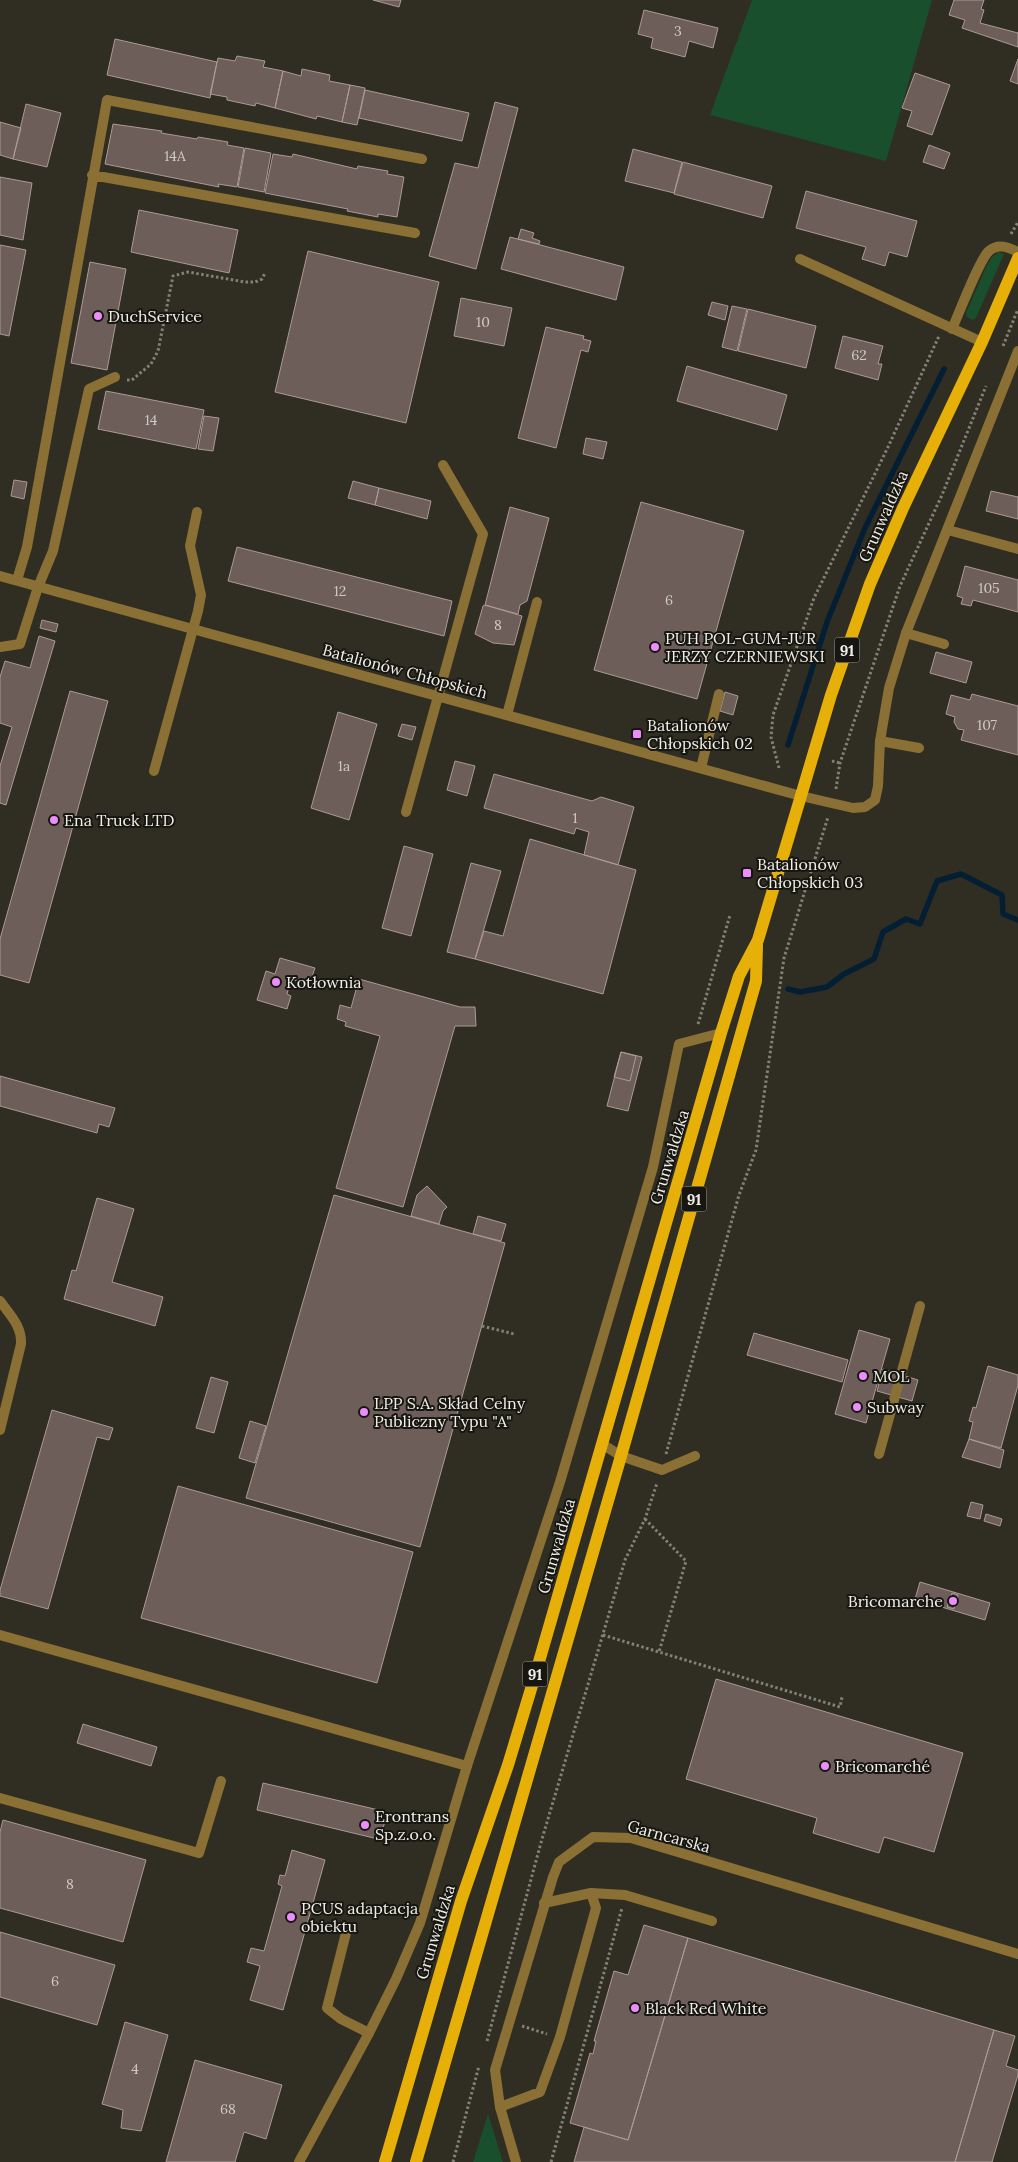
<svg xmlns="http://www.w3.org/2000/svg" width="1018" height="2162" font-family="Lora,serif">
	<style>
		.green { fill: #1a4f2d }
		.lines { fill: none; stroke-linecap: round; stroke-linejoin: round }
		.stream { stroke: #041f33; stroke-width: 5.5 }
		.building { fill: #6d5e5a; stroke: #ab9a96 }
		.path { stroke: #838177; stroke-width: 3; stroke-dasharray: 2.5 2.5; stroke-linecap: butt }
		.service { stroke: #8a7034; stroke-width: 10 }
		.minor { stroke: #8a7034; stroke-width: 10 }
		.tertiary { stroke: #8a7034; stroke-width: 10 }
		.primary { stroke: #e7b008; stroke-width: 12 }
		.poi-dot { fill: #eb8dfc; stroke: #171611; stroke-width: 2 }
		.labels { text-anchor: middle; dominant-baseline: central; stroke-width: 4; stroke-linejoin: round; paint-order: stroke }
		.number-label { font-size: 14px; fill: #cfcbc4 }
		.shield { fill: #171611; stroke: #afaea7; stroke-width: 1 }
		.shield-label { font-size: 15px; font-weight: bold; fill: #f0efe7 }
		.poi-label { font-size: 16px; fill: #f0efe7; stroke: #171611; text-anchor: start }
		.street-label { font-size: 16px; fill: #f0efe7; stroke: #171611 }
	</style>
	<rect width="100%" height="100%" fill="#302e22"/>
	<path class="green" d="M752,0H932L886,161L710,115Z
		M998,252L1004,254L976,318L973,320L967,317L966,313L987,265L991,258Z
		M488,2114L503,2162H473Z"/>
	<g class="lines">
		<path class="stream" d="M788,745L827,622L865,528L944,369
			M788,989L800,992L827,987L844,974L874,959L883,932L906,919L920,924L937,881L961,874L1002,895L1003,914L1018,920"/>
	</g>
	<path class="building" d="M373,0H401L399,7Z
		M954,0H984L981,9L984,10L980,23L1018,33V47L962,28L965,20L949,15Z
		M644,10L718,28L713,48L689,41L685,57L651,48L653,38L638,34Z
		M115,39L217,62L210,98L107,75Z
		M237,56L265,61L263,67L283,71L275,108L256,103L255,106L227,100V97L210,94L218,58L235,61Z
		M1018,59V84L1010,81Z
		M302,69L330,75L329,81L350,85L342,122L317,116L316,119L275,108L283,71L301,76Z
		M915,73L950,85L932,135L907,126L912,111L902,108Z
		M350,85L365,88L357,125L342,122Z
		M365,90L469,113L462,141L359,118Z
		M495,102L518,108L476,269L429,256L455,163L478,168Z
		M26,104L61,113L47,167L13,159Z
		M0,122L21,128L13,159L0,155Z
		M113,124L162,131L161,133L197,139L198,137L228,142L227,145L244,148L237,187L218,184L219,187L105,164Z
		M929,145L950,153L944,169L923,162Z
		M245,148L271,153L264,192L238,187Z
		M633,149L682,162L674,193L625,181Z
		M273,154L292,157L293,154L357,169L358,166L388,171L387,174L404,177L397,217L378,214V217L347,211L348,209L265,193Z
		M683,162L772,186L763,218L674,194Z
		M0,177L32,183L23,240L0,235Z
		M806,191L917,221L907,257L889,252L885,266L862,259L866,247L796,228Z
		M139,210L238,230L229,273L131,252Z
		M521,229L534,233L532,238L540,241L539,244L518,239Z
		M510,237L624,267L616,300L501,269Z
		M0,245L26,250L9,336L0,334Z
		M308,251L439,282L406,423L275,392Z
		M90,262L126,269L107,370L71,363Z
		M461,298L512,308L504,346L454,336Z
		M712,302L728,306L725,320L708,315Z
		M732,306L747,309L737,351L722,347Z
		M748,309L816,326L806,368L738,351Z
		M546,327L584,336L583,339L591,341L588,352L581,350L556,448L518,438Z
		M843,336L883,346L878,364H882L878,380L835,368Z
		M687,366L787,395L777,430L677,401Z
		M106,391L204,410L196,449L98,429Z
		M204,416L219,418L213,451L198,449Z
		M586,438L607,442L603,459L583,454Z
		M14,480L27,482L24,499L11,496Z
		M353,481L379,488L375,505L348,498Z
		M379,488L431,501L427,519L375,505Z
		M991,491L1018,497V519L986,511Z
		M641,502L744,531L697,699L594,670Z
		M510,507L549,518L527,601L520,605L518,614L485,605Z
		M237,547L452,601L444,636L228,581Z
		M965,566L1018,580V612L973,600L971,606L961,604L963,598L957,596Z
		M485,605L522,616L514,645L493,643L475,634L483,606Z
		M42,620L58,624L56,632L40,628Z
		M39,636L55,641L6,805L0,803V766L12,727L0,723V677L5,661L30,668Z
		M936,652L972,662L966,683L930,673Z
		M70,691L108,701L29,983L0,975V939Z
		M725,692L738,696L733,715L720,711Z
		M972,694L1018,706V755L961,740L964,730L958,729L954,722L955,717L946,714L951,695L970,700Z
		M338,712L377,724L349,820L311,808Z
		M402,724L416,727L412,740L398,736Z
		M455,761L475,766L467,796L447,790Z
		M494,774L592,801L601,797L634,807L618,865L584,855L589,832L576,828L574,834L484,808Z
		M530,839L636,870L603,994L475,959L484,931L503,936Z
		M404,846L433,854L411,936L382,928Z
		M471,863L501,871L475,959L447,952Z
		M280,958L315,968L309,985L291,979L287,994L291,996L287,1009L257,1000L266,971L275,974Z
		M359,979L460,1007H475L476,1026H455L403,1207L336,1188L380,1036L345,1026L346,1022L337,1019L340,1005L351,1008Z
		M621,1052L642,1057L628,1111L607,1106Z
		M621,1052L636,1056L630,1081L614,1077Z
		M0,1076L115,1108L109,1127L99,1124L97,1133L0,1106Z
		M427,1186L447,1207L443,1211L439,1224L411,1216L417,1195Z
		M334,1195L505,1243L420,1547L246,1498Z
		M97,1198L134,1209L112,1282L163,1297L155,1326L64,1299L72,1270L76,1271Z
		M478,1216L506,1224L501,1241L473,1234Z
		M859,1330L890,1339L866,1423L835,1414Z
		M754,1333L848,1360L842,1382L747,1355Z
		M988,1366L1018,1375V1385L1001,1448L969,1439L973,1422L969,1421L973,1407L976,1408Z
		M883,1369L918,1380L912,1401L877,1391Z
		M211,1377L228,1382L214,1433L196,1428Z
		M52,1410L113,1428L109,1440L97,1437L48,1609L0,1596V1590Z
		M250,1421L266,1426L255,1463L239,1458Z
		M969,1439L1004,1450L1000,1468L962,1457Z
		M178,1486L413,1552L377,1683L141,1618Z
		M971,1502L983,1505L980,1519L967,1516Z
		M986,1514L1002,1519L1000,1526L984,1521Z
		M920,1582L990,1603L985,1620L915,1599Z
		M952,1593L958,1595L954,1609L947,1607Z
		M716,1679L963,1753L934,1852L884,1837L879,1853L813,1833L817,1818L686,1779Z
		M83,1724L157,1747L151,1766L77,1743Z
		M263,1783L383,1811L380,1817L386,1820L378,1839L257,1810Z
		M3,1820L146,1860L123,1942L0,1908V1832Z
		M292,1850L325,1860L283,2010L250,2000L260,1966L247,1962L251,1948L264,1951L282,1886L278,1884L280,1875L285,1876Z
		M644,1925L688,1938L628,2140L570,2123L590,2053L593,2054L596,2041H594L614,1971L628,1975Z
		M0,1932L115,1965L97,2025L0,1997Z
		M688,1938L994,2030L955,2162H574L584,2127L628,2140Z
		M125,2022L168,2035L141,2131L121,2128L123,2110L102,2104Z
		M994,2030L1015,2036L1006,2066L1018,2070V2075L992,2162H955Z
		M195,2060L282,2085L266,2139L244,2132L235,2162H166Z"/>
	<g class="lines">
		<path class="path" d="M1011,234L1018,222
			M1003,346L1018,309
			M127,380H132L151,364L158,351L173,276L188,272L245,282H255L262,279L265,273
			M832,761L840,763
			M779,768L771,737L773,715L814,598L888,447L939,336
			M836,789L840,763L900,586L942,495L986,386
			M698,1024L730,915
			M482,1326L514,1334
			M666,1454L739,1195L756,1150L784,958L828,817
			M645,1519L686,1561L659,1652
			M603,1635L840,1707L842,1697
			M522,2026L547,2034
			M487,2041L542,1839L625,1560L645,1519L657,1483
			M453,2162L479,2066
			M551,2162L622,1908"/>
		<path class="service" d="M92,175L415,233
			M800,259L982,342
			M952,329C958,316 980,258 989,251C998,243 1008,247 1018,252
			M17,580L27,547L107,100L422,159
			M906,633L944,644
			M0,647L20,644L38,587L53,551L89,389L115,377
			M507,715L537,602
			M880,741L919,748
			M701,768L719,694
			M154,771L198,611L201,595L190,546L197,512
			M406,812L483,534L443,465
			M0,1301C10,1315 22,1326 21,1344L0,1430
			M602,1444L621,1456L662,1470L695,1456
			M879,1454L920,1306
			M0,1635L467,1766
			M0,1798L199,1853L221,1781
			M544,1903L591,1893
			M346,1933L327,2008L341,2019L369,2033
			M500,2107L540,2092L560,2037L596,1908L591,1893L625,1895L712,1921"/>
		<path class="minor" d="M948,530L1018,549
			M801,796L853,808L865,807L875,800L878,786L880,741L889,688L906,633L1018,351
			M299,2162L369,2033L396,1979L420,1923L467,1766L560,1482L653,1167L679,1044L721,1033
			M516,2162L500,2107L495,2070L553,1877L559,1862L593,1837L631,1838L1018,1954"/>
		<path class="tertiary" d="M0,576L801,796"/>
		<path class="primary" d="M385,2162L461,1901L508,1765L534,1679L721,1033L739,976L758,940L831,695L870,584L903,508L982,342L1018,258
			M416,2162L621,1456L756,981L757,945"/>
	</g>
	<g class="poi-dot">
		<circle cx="98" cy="316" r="5"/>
		<circle cx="655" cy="647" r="5"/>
		<rect x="632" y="729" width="10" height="10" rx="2.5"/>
		<circle cx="54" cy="820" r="5"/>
		<rect x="742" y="868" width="10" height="10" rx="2.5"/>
		<circle cx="276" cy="982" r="5"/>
		<circle cx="863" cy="1376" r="5"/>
		<circle cx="857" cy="1407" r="5"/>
		<circle cx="364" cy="1412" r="5"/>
		<circle cx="953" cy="1601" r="5"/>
		<circle cx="825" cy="1766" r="5"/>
		<circle cx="365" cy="1825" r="5"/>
		<circle cx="291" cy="1917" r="5"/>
		<circle cx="635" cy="2008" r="5"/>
	</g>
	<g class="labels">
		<g class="number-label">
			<text x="678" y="31">3</text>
			<text x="175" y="156">14A</text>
			<text x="483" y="322">10</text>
			<text x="859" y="355">62</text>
			<text x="151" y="420">14</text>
			<text x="989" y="588">105</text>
			<text x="340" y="591">12</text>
			<text x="669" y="600">6</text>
			<text x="498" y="625">8</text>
			<text x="987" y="725">107</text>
			<text x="344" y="766">1a</text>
			<text x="575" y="818">1</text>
			<text x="70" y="1884">8</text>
			<text x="55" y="1981">6</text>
			<text x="135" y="2069">4</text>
			<text x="228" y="2109">68</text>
		</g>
		<g class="shield">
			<rect x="834.5" y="637.5" width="25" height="25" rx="4"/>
			<rect x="681.5" y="1186.5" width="25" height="25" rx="4"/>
			<rect x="522.5" y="1661.5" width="25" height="25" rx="4"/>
		</g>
		<g class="shield-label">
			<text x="847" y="650">91</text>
			<text x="694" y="1199">91</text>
			<text x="535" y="1674">91</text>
		</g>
		<g class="poi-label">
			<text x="108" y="316">DuchService</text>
			<text x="665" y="638">PUH POL-GUM-JUR<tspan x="665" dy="18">JERZY CZERNIEWSKI</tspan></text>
			<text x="647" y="725">Batalionów<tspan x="647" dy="18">Chłopskich 02</tspan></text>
			<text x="64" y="820">Ena Truck LTD</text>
			<text x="757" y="864">Batalionów<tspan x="757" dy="18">Chłopskich 03</tspan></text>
			<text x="286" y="982">Kotłownia</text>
			<text x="873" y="1376">MOL</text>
			<text x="374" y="1403">LPP S.A. Skład Celny<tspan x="374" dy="18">Publiczny Typu "A"</tspan></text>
			<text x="867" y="1407">Subway</text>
			<text x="943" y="1601" text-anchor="end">Bricomarche</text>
			<text x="835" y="1766">Bricomarché</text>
			<text x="375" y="1816">Erontrans<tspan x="375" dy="18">Sp.z.o.o.</tspan></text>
			<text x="301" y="1908">PCUS adaptacja<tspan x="301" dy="18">obiektu</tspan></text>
			<text x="645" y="2008">Black Red White</text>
		</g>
		<g class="street-label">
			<text transform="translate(883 516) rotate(-66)">Grunwaldzka</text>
			<text transform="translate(405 671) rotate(15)">Batalionów Chłopskich</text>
			<text transform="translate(669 1157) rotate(-73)">Grunwaldzka</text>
			<text transform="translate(556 1546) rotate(-74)">Grunwaldzka</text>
			<text transform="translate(669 1836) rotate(15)">Garncarska</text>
			<text transform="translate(435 1932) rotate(-73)">Grunwaldzka</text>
		</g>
	</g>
</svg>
